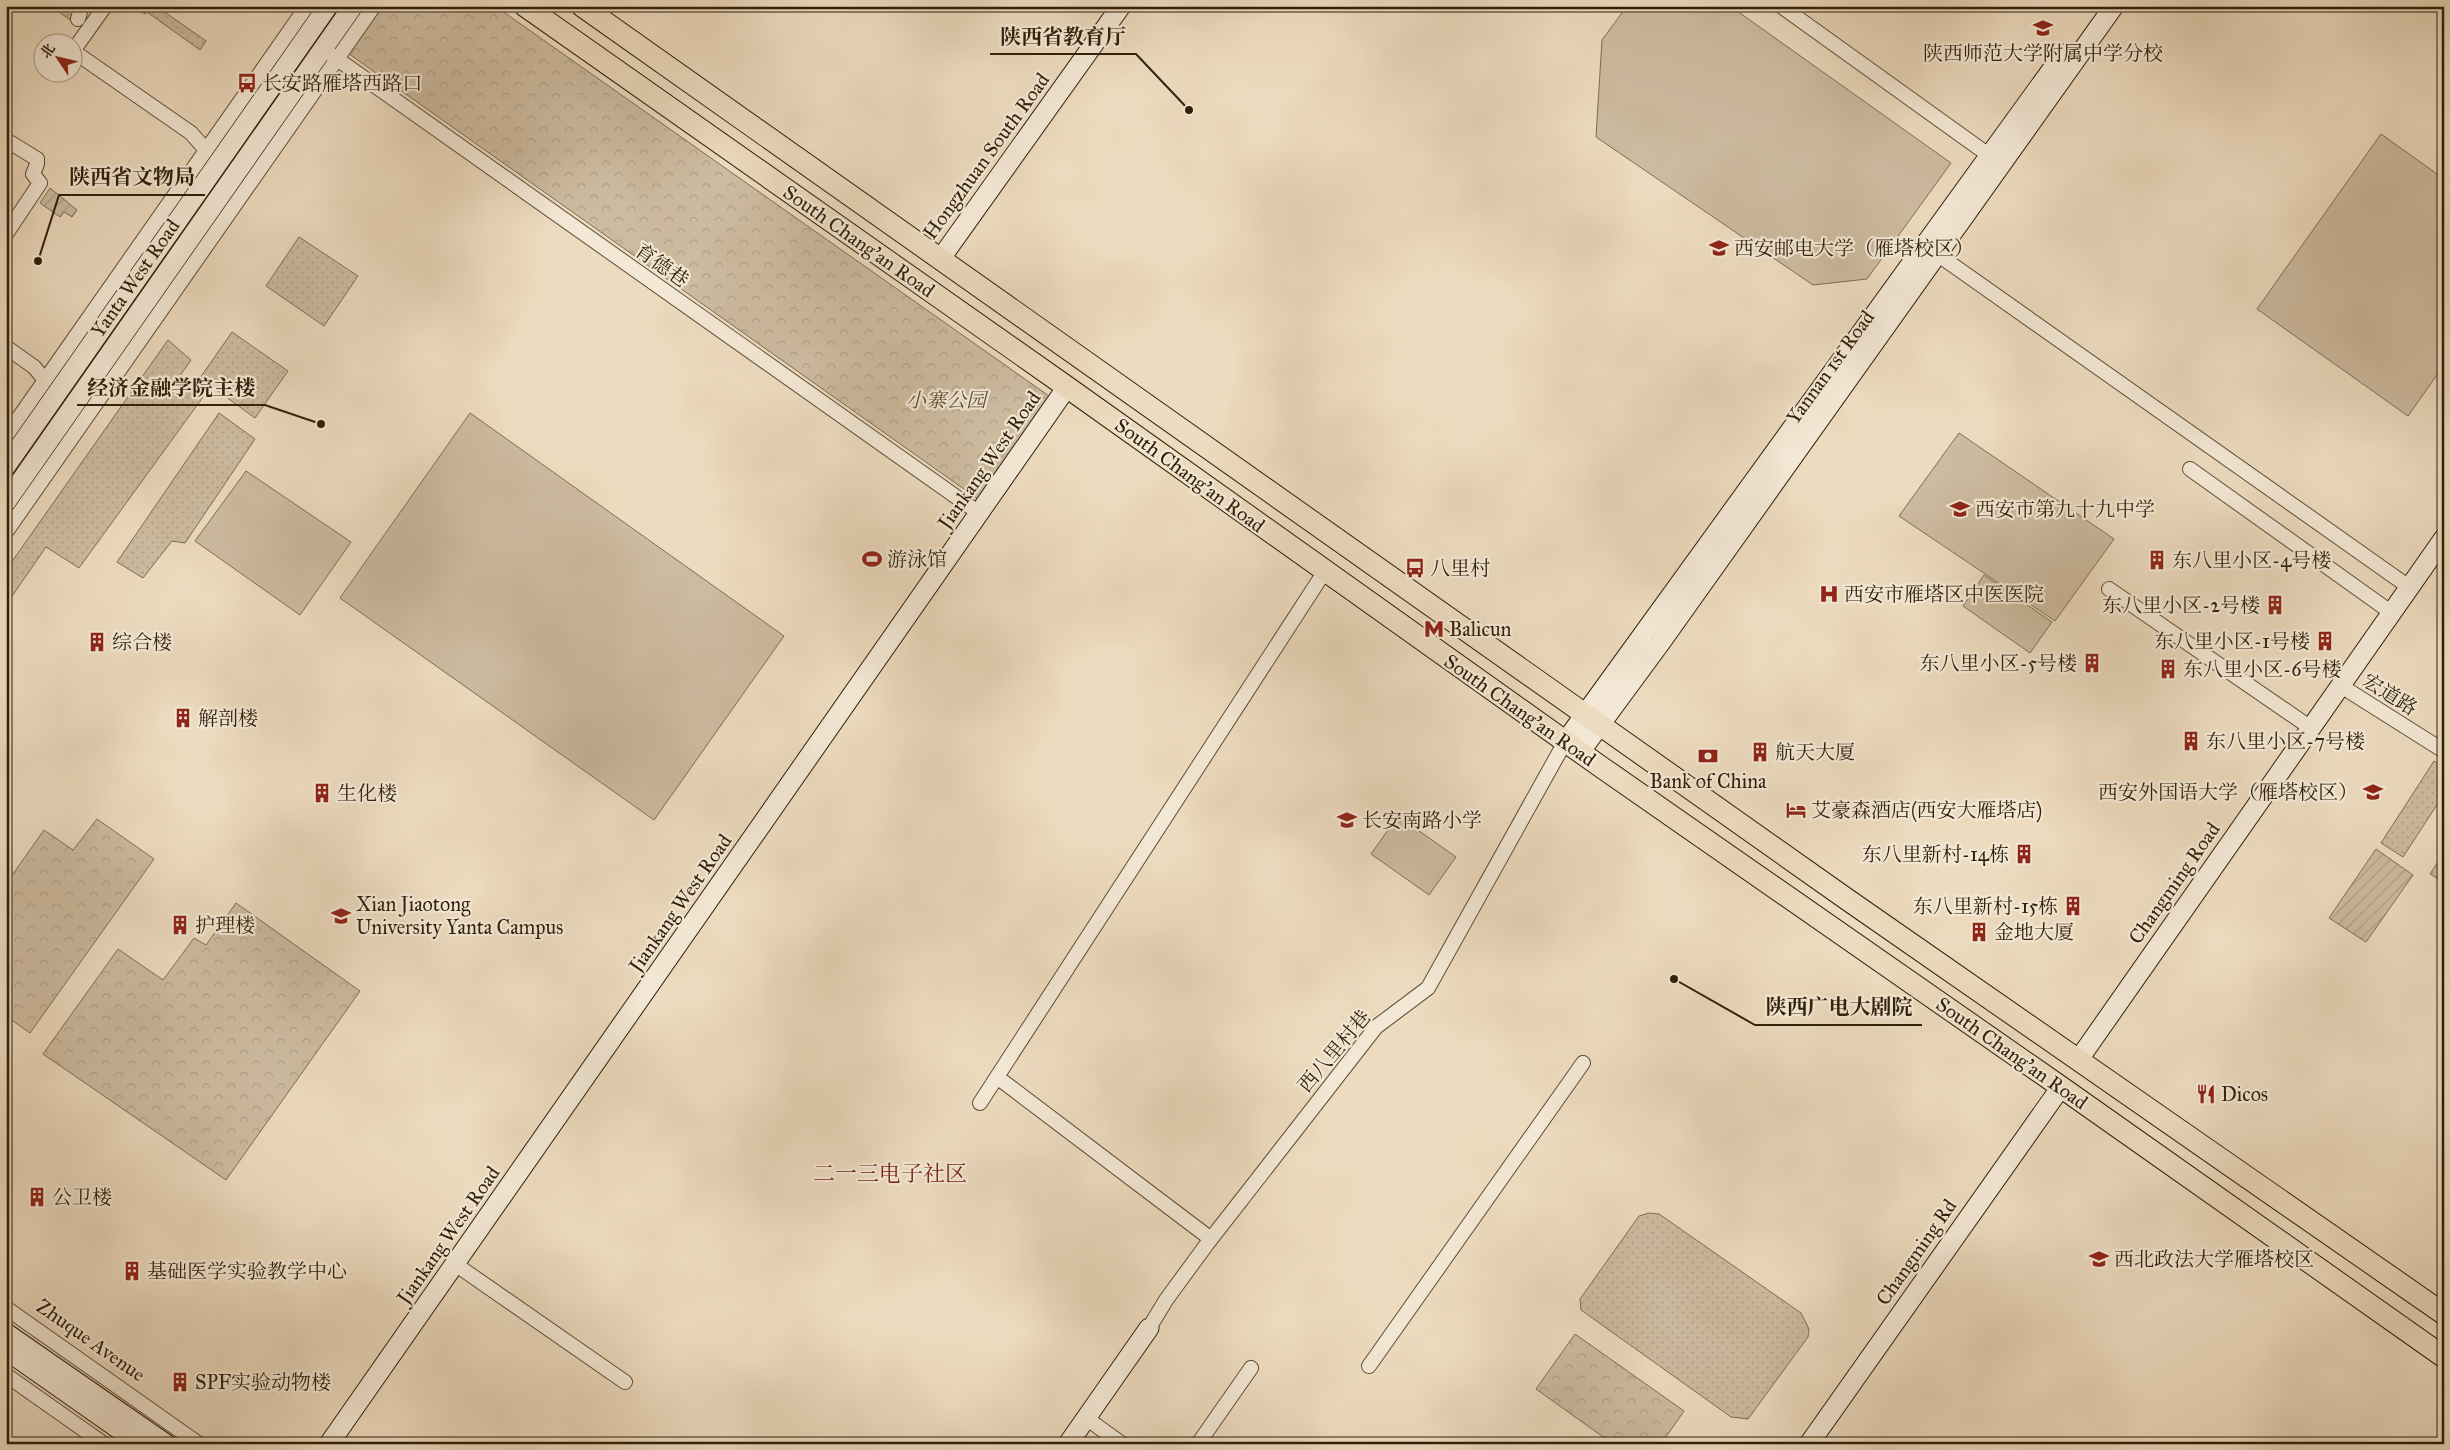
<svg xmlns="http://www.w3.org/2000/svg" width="2450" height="1450" font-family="'IM FELL Great Primer','Noto Serif SC',serif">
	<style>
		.grass { fill: url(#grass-dots); stroke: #7e6d54 }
		.forest { fill: url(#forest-crowns); stroke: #7e6d54 }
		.garden { fill: url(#garden-furrows); stroke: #7e6d54 }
		.pitch { fill: #cdbba0; stroke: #7e6d54 }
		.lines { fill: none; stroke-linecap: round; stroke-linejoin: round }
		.street-casing { stroke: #5e4e36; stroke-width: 16 }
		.secondary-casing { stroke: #2f1f09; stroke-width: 21 }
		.primary-casing { stroke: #2f1f09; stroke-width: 23 }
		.street { stroke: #f3e8d5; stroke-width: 14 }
		.secondary { stroke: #f3e8d5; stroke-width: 19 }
		.primary { stroke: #eddbbf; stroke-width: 21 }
		.labels { text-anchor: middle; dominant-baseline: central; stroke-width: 4.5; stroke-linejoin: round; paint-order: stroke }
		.poi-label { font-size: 20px; fill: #2f1f09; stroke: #f3e8d5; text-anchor: start }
		.street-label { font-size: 20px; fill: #2f1f09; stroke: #f3e8d5 }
		.park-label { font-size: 20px; font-style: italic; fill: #5e4e36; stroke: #f3e8d5 }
		.quarter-label { font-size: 22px; fill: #7a1f14; stroke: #f3e8d5 }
		.leader { fill: none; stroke: #2f1f09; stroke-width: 2 }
		.callout-dot { fill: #2f1f09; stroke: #f3e8d5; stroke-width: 2 }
		.callout-label { font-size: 21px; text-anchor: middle; font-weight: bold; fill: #2f1f09; stroke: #f3e8d5; stroke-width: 4.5; stroke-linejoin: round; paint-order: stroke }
	</style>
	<defs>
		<pattern id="grass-dots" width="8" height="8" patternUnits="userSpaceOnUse" patternTransform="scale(1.25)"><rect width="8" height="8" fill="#cdbba0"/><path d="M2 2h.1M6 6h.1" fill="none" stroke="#b0a088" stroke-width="1.8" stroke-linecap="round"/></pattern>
		<pattern id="forest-crowns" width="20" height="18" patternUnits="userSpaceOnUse" patternTransform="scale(1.25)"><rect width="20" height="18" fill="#cdbba0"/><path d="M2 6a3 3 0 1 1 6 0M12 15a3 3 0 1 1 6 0" fill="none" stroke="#b0a088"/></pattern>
		<pattern id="garden-furrows" width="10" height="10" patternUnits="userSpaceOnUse" patternTransform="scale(1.25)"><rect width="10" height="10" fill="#cdbba0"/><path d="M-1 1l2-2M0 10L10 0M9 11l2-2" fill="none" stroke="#b0a088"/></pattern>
	</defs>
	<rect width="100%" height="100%" fill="#eddbbf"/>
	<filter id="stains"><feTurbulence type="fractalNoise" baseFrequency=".004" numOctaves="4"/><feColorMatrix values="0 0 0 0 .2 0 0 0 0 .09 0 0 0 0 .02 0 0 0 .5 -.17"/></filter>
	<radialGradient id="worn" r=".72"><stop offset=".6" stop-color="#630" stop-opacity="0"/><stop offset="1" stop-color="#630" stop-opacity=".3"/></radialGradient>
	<path class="grass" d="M138,6H156L206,41L200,50L147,12L145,14L137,9Z
		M299,237L358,276L324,326L266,286Z
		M232,332L288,371L255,418L200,378Z
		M168,340L191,360L177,380L203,397L79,568L46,547L6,605V570Z
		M219,413L255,439L185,543L172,541L143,578L117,562Z
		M2434,761L2444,767V794L2403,857L2381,843Z
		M2444,853V882L2430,874Z
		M1649,1213L1659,1214L1801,1313L1809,1329L1808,1337L1748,1419L1731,1417L1581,1310L1580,1299L1639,1216Z"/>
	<path class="forest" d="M50,6H68L78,13L72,21Z
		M376,6H495L1049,396L978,499L345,51Z
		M97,819L154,859L30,1033L6,1016V884L44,830L73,850Z
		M236,903L360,991L226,1180L43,1054L118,949L163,980L194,938L206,945Z
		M1575,1334L1684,1411L1661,1444H1613L1536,1389Z"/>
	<path class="garden" d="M50,188L77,210L72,217L64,212L60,217L40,203Z
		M2376,849L2413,875L2366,942L2329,918Z"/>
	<path class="pitch" d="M1627,6H1730L1951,163L1867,279L1813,285L1596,137L1602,40Z
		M2381,134L2444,179V365L2408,416L2257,309Z
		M470,413L784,636L654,820L340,598Z
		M1959,433L2114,539L2055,621L1899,516Z
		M246,471L351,542L300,615L195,541Z
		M1984,575L2052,622L2030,653L1963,606Z
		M1398,816L1456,857L1429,895L1371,854Z"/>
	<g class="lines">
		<defs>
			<path id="street" d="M77,6L80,12L78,19
				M105,6L73,51L191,133L206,150
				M1781,6L1990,156
				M323,49L979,513
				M6,146L11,143L37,159V164L33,174L40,183L6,234
				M1930,249L2409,587
				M6,347L34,367L45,380
				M6,436L307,6
				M2190,469L2392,613
				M6,532L374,6
				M2109,589L2311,728
				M2341,686L2444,751
				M997,1077L1211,1239
				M980,1103L1325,571
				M455,1264L625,1382
				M6,1308L199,1444
				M1149,1328L1166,1300L1207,1244L1376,1027L1428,988L1565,742
				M1369,1366L1583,1063
				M6,1375L104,1444
				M1086,1418L1122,1444
				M1198,1444L1251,1368"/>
			<path id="secondary" d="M941,258L1121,6
				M6,466L328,6
				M6,502L353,6
				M1565,742L2063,54
				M1580,752L1661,642L2114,6
				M2079,1059L2444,538
				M6,1333L166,1444
				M6,1350L140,1444
				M329,1444L1067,387
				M1068,1444L1149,1328
				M1809,1444L2061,1087"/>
			<path id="primary" d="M525,6L1067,387L1604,769L2061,1087L2444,1357
				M582,6L1848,900L2444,1314"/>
		</defs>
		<use href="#street" class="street-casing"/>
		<use href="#secondary" class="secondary-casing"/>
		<use href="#primary" class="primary-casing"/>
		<use href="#street" class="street"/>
		<use href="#secondary" class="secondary"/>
		<use href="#primary" class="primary"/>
	</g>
	<defs>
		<symbol id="school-bare" viewBox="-9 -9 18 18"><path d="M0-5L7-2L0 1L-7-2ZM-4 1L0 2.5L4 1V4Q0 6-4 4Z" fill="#8f2418" stroke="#f3e8d5" stroke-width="2.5" paint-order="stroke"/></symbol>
		<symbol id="bus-bare" viewBox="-9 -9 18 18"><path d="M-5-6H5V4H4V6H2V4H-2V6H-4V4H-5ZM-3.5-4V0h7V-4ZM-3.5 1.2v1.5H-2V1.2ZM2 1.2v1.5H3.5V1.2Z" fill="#8f2418" stroke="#f3e8d5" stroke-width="2.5" paint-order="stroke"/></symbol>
		<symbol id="university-bare" viewBox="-9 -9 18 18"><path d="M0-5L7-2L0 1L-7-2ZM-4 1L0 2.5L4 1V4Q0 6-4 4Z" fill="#8f2418" stroke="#f3e8d5" stroke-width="2.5" paint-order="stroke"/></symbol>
		<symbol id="stadium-bare" viewBox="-9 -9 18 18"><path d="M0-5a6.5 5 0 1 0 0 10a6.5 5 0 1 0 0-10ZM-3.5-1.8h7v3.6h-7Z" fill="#8f2418" stroke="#f3e8d5" stroke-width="2.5" paint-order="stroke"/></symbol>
		<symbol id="building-bare" viewBox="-9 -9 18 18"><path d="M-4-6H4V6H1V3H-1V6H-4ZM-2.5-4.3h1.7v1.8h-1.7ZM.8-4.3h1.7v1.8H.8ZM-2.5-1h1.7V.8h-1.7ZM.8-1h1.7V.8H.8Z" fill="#8f2418" stroke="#f3e8d5" stroke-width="2.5" paint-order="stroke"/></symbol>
		<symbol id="hospital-bare" viewBox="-9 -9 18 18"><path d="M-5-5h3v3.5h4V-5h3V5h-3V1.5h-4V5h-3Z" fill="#8f2418" stroke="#f3e8d5" stroke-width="2.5" paint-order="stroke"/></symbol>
		<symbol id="metro-bare" viewBox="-9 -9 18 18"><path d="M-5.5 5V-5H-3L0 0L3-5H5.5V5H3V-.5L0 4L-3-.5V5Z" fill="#8f2418" stroke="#f3e8d5" stroke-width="2.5" paint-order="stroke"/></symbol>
		<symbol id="bank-bare" viewBox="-9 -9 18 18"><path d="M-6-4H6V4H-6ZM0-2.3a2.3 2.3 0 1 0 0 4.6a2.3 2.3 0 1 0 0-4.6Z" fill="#8f2418" stroke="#f3e8d5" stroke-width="2.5" paint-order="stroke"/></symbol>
		<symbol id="hotel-bare" viewBox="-9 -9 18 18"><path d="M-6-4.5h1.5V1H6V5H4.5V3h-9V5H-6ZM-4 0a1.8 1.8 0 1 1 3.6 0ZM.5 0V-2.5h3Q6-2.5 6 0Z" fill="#8f2418" stroke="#f3e8d5" stroke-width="2.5" paint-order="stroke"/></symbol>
		<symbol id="restaurant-bare" viewBox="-9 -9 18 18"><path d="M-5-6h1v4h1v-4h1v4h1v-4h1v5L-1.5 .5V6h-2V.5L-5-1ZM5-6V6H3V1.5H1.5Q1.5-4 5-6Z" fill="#8f2418" stroke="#f3e8d5" stroke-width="2.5" paint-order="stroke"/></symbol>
	</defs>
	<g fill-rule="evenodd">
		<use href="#school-bare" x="2029" y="14" width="28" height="28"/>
		<use href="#bus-bare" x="233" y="69" width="28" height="28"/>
		<use href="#university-bare" x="1705" y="234" width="28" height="28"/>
		<use href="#school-bare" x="1946" y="495" width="28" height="28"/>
		<use href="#stadium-bare" x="858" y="545" width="28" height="28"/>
		<use href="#building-bare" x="2143" y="546" width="28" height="28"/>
		<use href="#bus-bare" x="1401" y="554" width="28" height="28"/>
		<use href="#hospital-bare" x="1815" y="580" width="28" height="28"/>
		<use href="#building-bare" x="2261" y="591" width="28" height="28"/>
		<use href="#metro-bare" x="1420" y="615" width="28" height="28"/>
		<use href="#building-bare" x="2311" y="627" width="28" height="28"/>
		<use href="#building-bare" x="83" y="628" width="28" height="28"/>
		<use href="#building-bare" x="2078" y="649" width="28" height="28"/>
		<use href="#building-bare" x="2154" y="655" width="28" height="28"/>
		<use href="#building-bare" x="169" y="704" width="28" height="28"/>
		<use href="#building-bare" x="2177" y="727" width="28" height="28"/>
		<use href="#building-bare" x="1746" y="738" width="28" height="28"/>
		<use href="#bank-bare" x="1694" y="742" width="28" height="28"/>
		<use href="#university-bare" x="2359" y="778" width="28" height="28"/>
		<use href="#building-bare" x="308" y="779" width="28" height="28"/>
		<use href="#hotel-bare" x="1782" y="796" width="28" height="28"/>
		<use href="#school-bare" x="1333" y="806" width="28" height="28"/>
		<use href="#building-bare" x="2010" y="840" width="28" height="28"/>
		<use href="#building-bare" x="2059" y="892" width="28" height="28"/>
		<use href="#university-bare" x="327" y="902" width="28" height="28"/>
		<use href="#building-bare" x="166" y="911" width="28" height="28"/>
		<use href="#building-bare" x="1965" y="918" width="28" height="28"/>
		<use href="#restaurant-bare" x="2192" y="1080" width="28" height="28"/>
		<use href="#building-bare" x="23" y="1183" width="28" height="28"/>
		<use href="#university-bare" x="2085" y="1245" width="28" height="28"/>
		<use href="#building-bare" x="118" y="1257" width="28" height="28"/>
		<use href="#building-bare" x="166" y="1368" width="28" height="28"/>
	</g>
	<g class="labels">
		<g class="poi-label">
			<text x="2043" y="53" text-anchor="middle">陕西师范大学附属中学分校</text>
			<text x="262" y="83">长安路雁塔西路口</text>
			<text x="1734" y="248">西安邮电大学（雁塔校区）</text>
			<text x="1975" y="509">西安市第九十九中学</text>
			<text x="887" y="559">游泳馆</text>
			<text x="2172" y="560">东八里小区-4号楼</text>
			<text x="1430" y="568">八里村</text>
			<text x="1844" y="594">西安市雁塔区中医医院</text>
			<text x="2260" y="605" text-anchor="end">东八里小区-2号楼</text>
			<text x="1449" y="629">Balicun</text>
			<text x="2310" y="641" text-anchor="end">东八里小区-1号楼</text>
			<text x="112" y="642">综合楼</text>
			<text x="2077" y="663" text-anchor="end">东八里小区-5号楼</text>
			<text x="2183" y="669">东八里小区-6号楼</text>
			<text x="198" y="718">解剖楼</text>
			<text x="2206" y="741">东八里小区-7号楼</text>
			<text x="1775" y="752">航天大厦</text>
			<text x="1708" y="781" text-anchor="middle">Bank of China</text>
			<text x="2358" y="792" text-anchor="end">西安外国语大学（雁塔校区）</text>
			<text x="337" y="793">生化楼</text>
			<text x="1811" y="810">艾豪森酒店(西安大雁塔店)</text>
			<text x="1362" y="820">长安南路小学</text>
			<text x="2009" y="854" text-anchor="end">东八里新村-14栋</text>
			<text x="356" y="904">Xian Jiaotong<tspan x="356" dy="23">University Yanta Campus</tspan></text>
			<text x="2058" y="906" text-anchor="end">东八里新村-15栋</text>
			<text x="195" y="925">护理楼</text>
			<text x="1994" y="932">金地大厦</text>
			<text x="2221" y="1094">Dicos</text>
			<text x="52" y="1197">公卫楼</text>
			<text x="2114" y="1259">西北政法大学雁塔校区</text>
			<text x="147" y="1271">基础医学实验教学中心</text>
			<text x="195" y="1382">SPF实验动物楼</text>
		</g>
		<g class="street-label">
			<text transform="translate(986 156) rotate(-54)">Hongzhuan South Road</text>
			<text transform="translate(859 241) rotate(35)">South Chang'an Road</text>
			<text transform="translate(662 265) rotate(35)">育德巷</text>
			<text transform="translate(135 278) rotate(-55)">Yanta West Road</text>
			<text transform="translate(1830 367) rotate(-54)">Yannan 1st Road</text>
			<text transform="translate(989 460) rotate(-55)">Jiankang West Road</text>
			<text transform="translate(1190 475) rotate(36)">South Chang'an Road</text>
			<text transform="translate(2390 694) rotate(32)">宏道路</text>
			<text transform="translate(1520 710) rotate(35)">South Chang'an Road</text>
			<text transform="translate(2174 883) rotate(-55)">Changming Road</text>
			<text transform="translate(680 903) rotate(-55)">Jiankang West Road</text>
			<text transform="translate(1334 1051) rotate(-50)">西八里村巷</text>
			<text transform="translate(2012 1053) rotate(35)">South Chang'an Road</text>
			<text transform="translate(448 1235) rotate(-55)">Jiankang West Road</text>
			<text transform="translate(1916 1252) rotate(-55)">Changming Rd</text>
			<text transform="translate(91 1340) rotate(35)">Zhuque Avenue</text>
		</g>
		<g class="park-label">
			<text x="946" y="400">小寨公园</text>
		</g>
		<g class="quarter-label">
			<text x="890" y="1173">二一三电子社区</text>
		</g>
	</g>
	<path class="leader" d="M1189 110L1136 54H990M38 261L59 195H205M321 424L265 405H77M1674 979L1755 1025H1922"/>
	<g class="callout-dot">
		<circle cx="1189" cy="110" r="5"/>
		<circle cx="38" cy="261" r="5"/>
		<circle cx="321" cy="424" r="5"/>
		<circle cx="1674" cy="979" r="5"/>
	</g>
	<g class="callout-label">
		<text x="1063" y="44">陕西省教育厅</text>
		<text x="132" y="184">陕西省文物局</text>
		<text x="171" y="395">经济金融学院主楼</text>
		<text x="1839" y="1014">陕西广电大剧院</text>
	</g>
	<rect width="2450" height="1450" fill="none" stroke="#eddbbf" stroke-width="25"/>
	<rect x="8" y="8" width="2435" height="1435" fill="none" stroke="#2f1f09" stroke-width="2.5"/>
	<rect x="12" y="12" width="2425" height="1425" fill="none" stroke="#2f1f09"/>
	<g transform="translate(58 58) rotate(305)"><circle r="24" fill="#f3e8d5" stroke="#a59883"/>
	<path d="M0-4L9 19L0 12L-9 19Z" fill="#8f2418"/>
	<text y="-8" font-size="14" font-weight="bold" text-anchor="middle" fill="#2f1f09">北</text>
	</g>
	<rect width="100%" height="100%" filter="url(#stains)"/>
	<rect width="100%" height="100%" fill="url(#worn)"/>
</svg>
